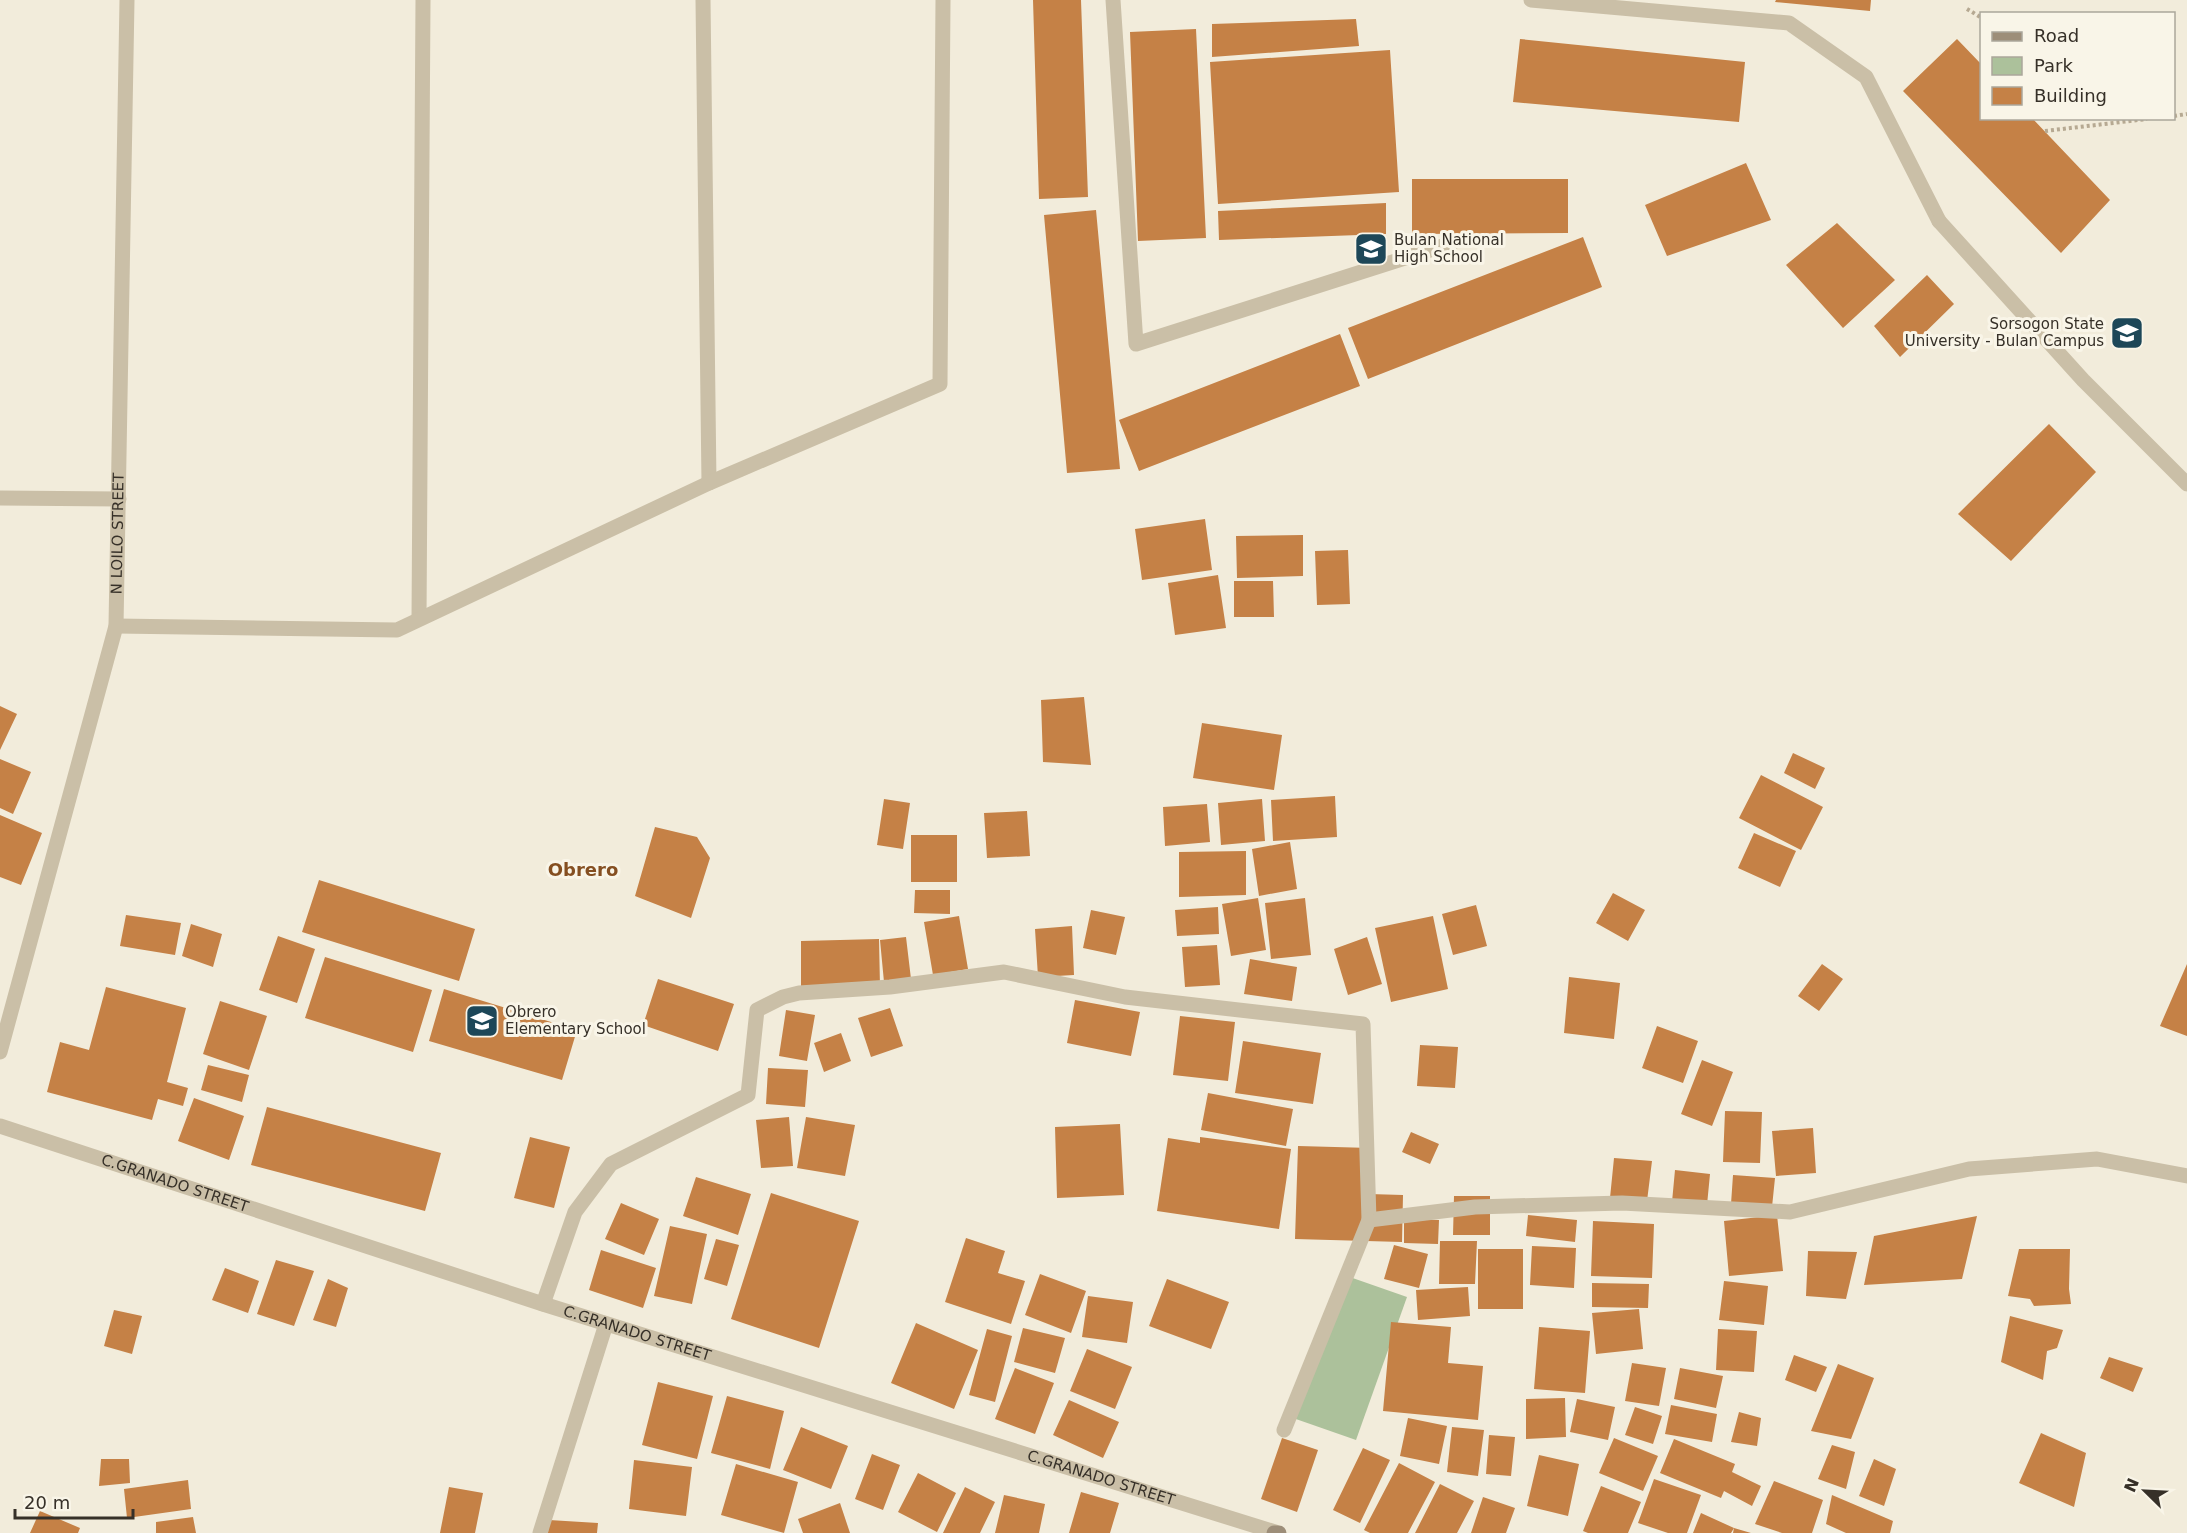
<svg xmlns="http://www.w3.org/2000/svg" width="2187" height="1533" font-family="'DejaVu Sans',sans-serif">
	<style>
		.green { fill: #acc19b }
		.building { fill: #c58146 }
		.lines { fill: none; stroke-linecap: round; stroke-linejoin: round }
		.path { stroke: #b6a992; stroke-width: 4; stroke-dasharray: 3 3; stroke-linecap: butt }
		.lane { stroke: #cabfa7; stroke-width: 15 }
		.street { stroke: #cabfa7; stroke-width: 15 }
		.secondary { stroke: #9d8e79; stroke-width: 15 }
		.labels { text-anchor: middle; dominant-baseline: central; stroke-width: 6; stroke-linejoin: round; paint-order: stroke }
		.poi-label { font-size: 15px; fill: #363028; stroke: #f9f5e8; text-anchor: start }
		.street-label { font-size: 15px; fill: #363028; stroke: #f9f5e8 }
		.quarter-label { font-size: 18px; font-weight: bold; fill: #854f21; stroke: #f9f5e8 }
	</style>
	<rect width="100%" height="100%" fill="#f2ecdb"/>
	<path class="green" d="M1344,1275L1407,1297L1356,1440L1293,1418Z"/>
	<path class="building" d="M1033,0H1081L1088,197L1039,199Z
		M1776,0H1871L1870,11L1775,2Z
		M1356,19L1359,46L1212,57V24Z
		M1196,29L1206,238L1138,241L1130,32Z
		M1520,39L1745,62L1739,122L1513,102Z
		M1957,39L1982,65V118H2032L2110,200L2061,253L1903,91Z
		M1390,50L1399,192L1218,204L1210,62Z
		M1746,163L1771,220L1667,256L1645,205Z
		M1412,179H1568V233L1412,234Z
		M1386,203V234L1219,240L1218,211Z
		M1096,210L1120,469L1067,473L1044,215Z
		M1837,223L1895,280L1843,328L1786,265Z
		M1583,237L1602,287L1368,379L1348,328Z
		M1927,275L1954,304L1900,357L1874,326Z
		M1340,334L1360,386L1139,471L1119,420Z
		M2049,424L2096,472L2011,561L1958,514Z
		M1205,519L1212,570L1142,580L1135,529Z
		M1303,535V576L1237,578L1236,536Z
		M1348,550L1350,604L1317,605L1315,551Z
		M1218,575L1226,628L1175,635L1168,583Z
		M1234,581H1273L1274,617H1234Z
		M1084,697L1091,765L1043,762L1041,700Z
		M0,706L17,714L0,750Z
		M1202,723L1282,735L1274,790L1193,778Z
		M1793,753L1825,768L1815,789L1784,773Z
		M0,759L31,772L13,814L0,808Z
		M1761,775L1823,807L1801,850L1739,818Z
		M1335,796L1337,837L1273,841L1271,800Z
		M884,799L910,803L903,849L877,845Z
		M1262,799L1265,841L1221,845L1218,803Z
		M1207,804L1210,842L1165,846L1163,807Z
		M1027,811L1030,856L987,858L984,813Z
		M0,815L42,833L21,885L0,877Z
		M655,827L697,837L710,858L691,918L635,896Z
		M1754,833L1796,851L1780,887L1738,868Z
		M911,835H957V882H911Z
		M1290,842L1297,889L1259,896L1252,849Z
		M1246,851V895L1179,897V852Z
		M319,880L475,929L459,981L302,932Z
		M915,890H950V914L914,913Z
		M1613,893L1645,910L1628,941L1596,923Z
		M1258,898L1266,950L1231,956L1222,904Z
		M1305,898L1311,955L1271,959L1265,903Z
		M1476,905L1487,946L1453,955L1442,914Z
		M1218,907L1219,934L1177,936L1175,910Z
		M1091,910L1125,917L1116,955L1083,948Z
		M126,915L181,923L175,955L120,946Z
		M959,916L968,969L933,975L924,922Z
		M1433,916L1448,989L1391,1002L1375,928Z
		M191,924L222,934L213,967L182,956Z
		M1072,926L1074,975L1038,977L1035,929Z
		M278,936L315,949L297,1003L259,990Z
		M906,937L911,979L884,982L880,940Z
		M1367,937L1382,984L1348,995L1334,949Z
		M879,939L880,987L801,988V941Z
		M1217,945L1220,985L1185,987L1182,947Z
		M325,957L432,990L413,1052L305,1018Z
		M1250,959L1297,967L1292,1001L1244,994Z
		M1822,964L1843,979L1819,1011L1798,996Z
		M2187,964V1036L2160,1026Z
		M1569,977L1620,983L1614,1039L1564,1033Z
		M658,979L734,1004L718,1051L643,1025Z
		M106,987L186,1008L167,1082L188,1088L183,1106L158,1099L152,1120L47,1092L60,1042L89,1050Z
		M444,989L577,1030L562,1080L429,1041Z
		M1075,1000L1140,1012L1131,1056L1067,1043Z
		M220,1001L267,1016L249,1070L203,1054Z
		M890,1008L903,1046L871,1057L858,1018Z
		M786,1010L815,1015L807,1061L779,1056Z
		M1180,1016L1235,1022L1228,1081L1173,1075Z
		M1657,1026L1698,1041L1683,1083L1642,1068Z
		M841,1033L851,1061L824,1072L814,1043Z
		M1243,1041L1321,1053L1313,1104L1235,1093Z
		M1420,1045L1458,1047L1455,1088L1417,1086Z
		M1702,1060L1733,1072L1712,1126L1681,1114Z
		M208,1065L249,1075L242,1102L201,1090Z
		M768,1068L808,1070L805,1107L766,1104Z
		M1208,1093L1293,1109L1286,1146L1201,1130Z
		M194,1098L244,1116L229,1160L178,1141Z
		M267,1107L441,1153L425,1211L251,1165Z
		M1725,1111L1762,1112L1760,1163L1723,1162Z
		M789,1117L793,1166L761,1168L756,1120Z
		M806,1117L855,1125L845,1176L797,1168Z
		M1120,1124L1124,1195L1057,1198L1055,1127Z
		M1813,1128L1816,1173L1776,1176L1772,1131Z
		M1411,1132L1439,1144L1430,1164L1402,1152Z
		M530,1137L570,1147L554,1208L514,1198Z
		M1200,1137L1291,1149L1279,1229L1157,1211L1168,1138L1200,1143Z
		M1298,1146L1371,1148L1369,1194L1403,1195L1402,1242L1295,1239Z
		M1614,1158L1652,1161L1647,1201L1610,1198Z
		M1675,1170L1710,1174L1707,1205L1672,1202Z
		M1733,1175L1775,1178L1772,1207L1731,1204Z
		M696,1177L751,1194L738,1235L683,1216Z
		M771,1193L859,1221L819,1348L731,1319Z
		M1454,1196H1490V1235H1453Z
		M621,1203L659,1219L644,1255L605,1239Z
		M1528,1215L1577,1220L1575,1242L1526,1236Z
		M1777,1215L1783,1271L1729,1276L1724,1221Z
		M1977,1216L1962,1279L1864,1285L1874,1236Z
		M1404,1219L1439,1220L1438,1244L1404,1243Z
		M1593,1221L1654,1224L1652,1278L1591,1276Z
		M670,1226L707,1234L692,1304L654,1296Z
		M966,1238L1005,1251L998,1273L1025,1281L1011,1324L945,1302Z
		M716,1239L739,1245L727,1286L704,1279Z
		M1440,1241H1477L1475,1284H1439Z
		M1394,1245L1428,1254L1419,1288L1384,1279Z
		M1532,1246L1576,1248L1574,1288L1530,1285Z
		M1478,1249H1523V1309H1478Z
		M2019,1249H2070L2069,1289L2071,1304L2034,1306L2030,1299L2008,1296Z
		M601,1250L656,1268L643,1308L589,1290Z
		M1808,1251L1857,1252L1846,1299L1806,1296Z
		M276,1260L314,1271L294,1326L257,1314Z
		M225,1268L259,1281L248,1313L212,1300Z
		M1040,1274L1086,1291L1071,1333L1025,1315Z
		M328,1279L348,1288L336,1327L313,1320Z
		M1167,1279L1229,1302L1211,1349L1149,1326Z
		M1724,1281L1768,1286L1764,1325L1719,1320Z
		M1592,1283L1649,1284L1648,1308L1592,1307Z
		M1468,1287L1470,1316L1418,1320L1416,1290Z
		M1088,1296L1133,1302L1127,1343L1082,1337Z
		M1639,1309L1643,1349L1596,1354L1592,1313Z
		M114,1310L142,1316L132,1354L104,1346Z
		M2010,1316L2063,1330L2057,1348L2047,1351L2043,1380L2001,1362Z
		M1391,1322L1451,1327L1448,1363L1483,1366L1478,1420L1383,1411Z
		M916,1323L978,1350L954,1409L891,1383Z
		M1539,1327L1590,1331L1585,1393L1534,1389Z
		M1023,1328L1065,1338L1055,1373L1014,1362Z
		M987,1329L1012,1336L995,1402L969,1395Z
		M1718,1329L1757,1331L1754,1372L1716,1370Z
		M1087,1349L1132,1367L1115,1409L1070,1391Z
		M1794,1355L1827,1367L1816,1392L1785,1380Z
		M2109,1357L2143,1368L2133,1392L2100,1378Z
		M1632,1363L1666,1368L1659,1406L1625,1401Z
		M1838,1364L1874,1378L1851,1439L1811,1431Z
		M1015,1368L1054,1383L1035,1434L995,1419Z
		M1680,1368L1723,1376L1716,1408L1674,1399Z
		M658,1382L713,1396L697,1459L642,1445Z
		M727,1396L784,1411L770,1469L711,1453Z
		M1565,1398L1566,1437L1526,1439V1399Z
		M1577,1399L1615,1407L1608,1440L1570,1432Z
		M1069,1400L1119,1422L1103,1458L1053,1435Z
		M1671,1405L1717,1414L1712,1442L1665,1434Z
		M1635,1407L1662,1416L1653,1444L1625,1435Z
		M1739,1412L1761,1418L1757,1446L1731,1442Z
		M1408,1418L1447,1426L1439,1464L1400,1456Z
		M801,1427L848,1446L831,1489L783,1470Z
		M1452,1427L1484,1430L1478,1476L1447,1472Z
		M2041,1433L2086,1453L2074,1507L2019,1483Z
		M1489,1435L1515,1437L1511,1476L1486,1474Z
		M1282,1438L1318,1450L1297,1512L1261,1499Z
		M1614,1438L1658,1456L1643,1491L1599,1473Z
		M1674,1439L1735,1464L1732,1472L1761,1486L1752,1506L1724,1491L1721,1498L1660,1473Z
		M1832,1445L1855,1452L1846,1489L1818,1479Z
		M1363,1448L1390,1460L1360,1523L1333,1510Z
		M872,1454L900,1465L883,1510L855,1499Z
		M1539,1455L1579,1464L1568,1516L1527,1506Z
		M101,1459H129L130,1483L99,1486Z
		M1874,1459L1896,1469L1884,1506L1859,1496Z
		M634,1460L692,1467L686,1516L629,1509Z
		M1399,1463L1435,1482L1408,1533H1370L1364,1530Z
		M736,1464L798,1482L784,1533L721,1515Z
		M918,1473L956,1493L937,1532L898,1512Z
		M1654,1479L1701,1495L1687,1533H1668L1638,1523Z
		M188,1480L191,1509L127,1518L124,1489Z
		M1774,1481L1823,1500L1812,1533H1782L1755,1524Z
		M1440,1484L1474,1501L1457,1533H1415Z
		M1601,1486L1641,1502L1628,1533H1588L1583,1531Z
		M449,1487L483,1493L475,1533H440Z
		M965,1487L995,1502L980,1533H943Z
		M1081,1492L1119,1503L1110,1533H1069Z
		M1004,1495L1045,1504L1039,1533H995Z
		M1832,1495L1893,1521L1890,1533H1846L1826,1524Z
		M1483,1497L1515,1508L1506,1533H1471Z
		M840,1503L850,1533H803L798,1519Z
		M40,1511L80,1528L78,1533H30Z
		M1701,1513L1734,1528L1751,1533H1733L1734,1528L1731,1533H1693Z
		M193,1517L196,1533H156V1522Z
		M549,1520L598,1523L597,1533H548Z"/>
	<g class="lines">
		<path class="path" d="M1967,9L1982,18
			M2174,116L2187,114
			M2045,131L2147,119"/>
		<path class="lane" d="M1113,0L1136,344L1452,243
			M1531,0L1789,23L1866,77L1939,221"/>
		<g class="street">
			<path d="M703,0L709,483"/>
			<path d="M1939,221L2083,380L2187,484"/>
			<path d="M0,498L119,499"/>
			<path d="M419,619L423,0"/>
			<path d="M116,626L397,630L709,483L940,384L943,0"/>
			<path id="s1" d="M0,1052L116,626L127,0"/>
			<path id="s2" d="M0,1126L543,1304L1275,1532"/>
			<path d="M543,1304L575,1212L611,1164L748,1095L757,1010L783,997L799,993L890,987L1004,972L1125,997L1363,1024L1369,1220L1475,1207L1622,1203L1790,1212L1969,1169L2097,1159L2187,1176"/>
			<path d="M1284,1430L1369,1220"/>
			<path d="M540,1533L606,1324"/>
		</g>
		<path class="secondary" d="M1274,1533H1279"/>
	</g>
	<defs>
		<symbol id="school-square" viewBox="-11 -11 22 22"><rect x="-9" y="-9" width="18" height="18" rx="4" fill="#1d4758" stroke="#f9f5e8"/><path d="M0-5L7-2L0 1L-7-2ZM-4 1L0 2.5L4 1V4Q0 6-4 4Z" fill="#fff"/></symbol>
		<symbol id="university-square" viewBox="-11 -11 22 22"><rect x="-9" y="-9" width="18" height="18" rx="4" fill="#1d4758" stroke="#f9f5e8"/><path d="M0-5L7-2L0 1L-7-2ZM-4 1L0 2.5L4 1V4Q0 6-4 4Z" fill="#fff"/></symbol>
	</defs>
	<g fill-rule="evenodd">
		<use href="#school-square" x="1352" y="230" width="38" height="38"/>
		<use href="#university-square" x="2108" y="314" width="38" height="38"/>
		<use href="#school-square" x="463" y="1002" width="38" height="38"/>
	</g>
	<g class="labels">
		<g class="poi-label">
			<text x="1394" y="240">Bulan National<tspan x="1394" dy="17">High School</tspan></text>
			<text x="2104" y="324" text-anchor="end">Sorsogon State<tspan x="2104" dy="17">University - Bulan Campus</tspan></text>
			<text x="505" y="1012">Obrero<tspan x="505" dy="17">Elementary School</tspan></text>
		</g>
		<g class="street-label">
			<text stroke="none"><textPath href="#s1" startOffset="534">N LOILO STREET</textPath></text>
			<text stroke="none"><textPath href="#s2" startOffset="184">C.GRANADO STREET</textPath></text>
			<text stroke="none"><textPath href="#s2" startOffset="670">C.GRANADO STREET</textPath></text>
			<text stroke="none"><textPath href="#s2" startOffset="1156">C.GRANADO STREET</textPath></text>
		</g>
		<g class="quarter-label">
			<text x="583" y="869">Obrero</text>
		</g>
	</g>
	<rect x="1980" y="12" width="195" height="108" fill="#f9f5e8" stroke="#aba69b" stroke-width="1.5"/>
	<rect x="1992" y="32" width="30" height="9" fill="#9d8e79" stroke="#aba69b" stroke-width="1.5"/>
	<text x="2034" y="42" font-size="18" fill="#363028">Road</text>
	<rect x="1992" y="57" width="30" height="18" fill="#acc19b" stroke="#aba69b" stroke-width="1.5"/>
	<text x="2034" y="72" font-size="18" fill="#363028">Park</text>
	<rect x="1992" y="87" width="30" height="18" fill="#c58146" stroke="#aba69b" stroke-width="1.5"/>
	<text x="2034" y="102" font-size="18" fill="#363028">Building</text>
	<g transform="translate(2145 1491) rotate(294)" stroke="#f9f5e8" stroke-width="4.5" paint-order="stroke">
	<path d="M0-4.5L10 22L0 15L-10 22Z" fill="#363028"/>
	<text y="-9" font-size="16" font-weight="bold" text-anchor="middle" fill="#363028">N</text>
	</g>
	<path d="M15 1509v9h118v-9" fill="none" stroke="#363028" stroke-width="3"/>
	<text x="24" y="1509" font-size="18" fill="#363028" stroke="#f9f5e8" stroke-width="4.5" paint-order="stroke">20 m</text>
</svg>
